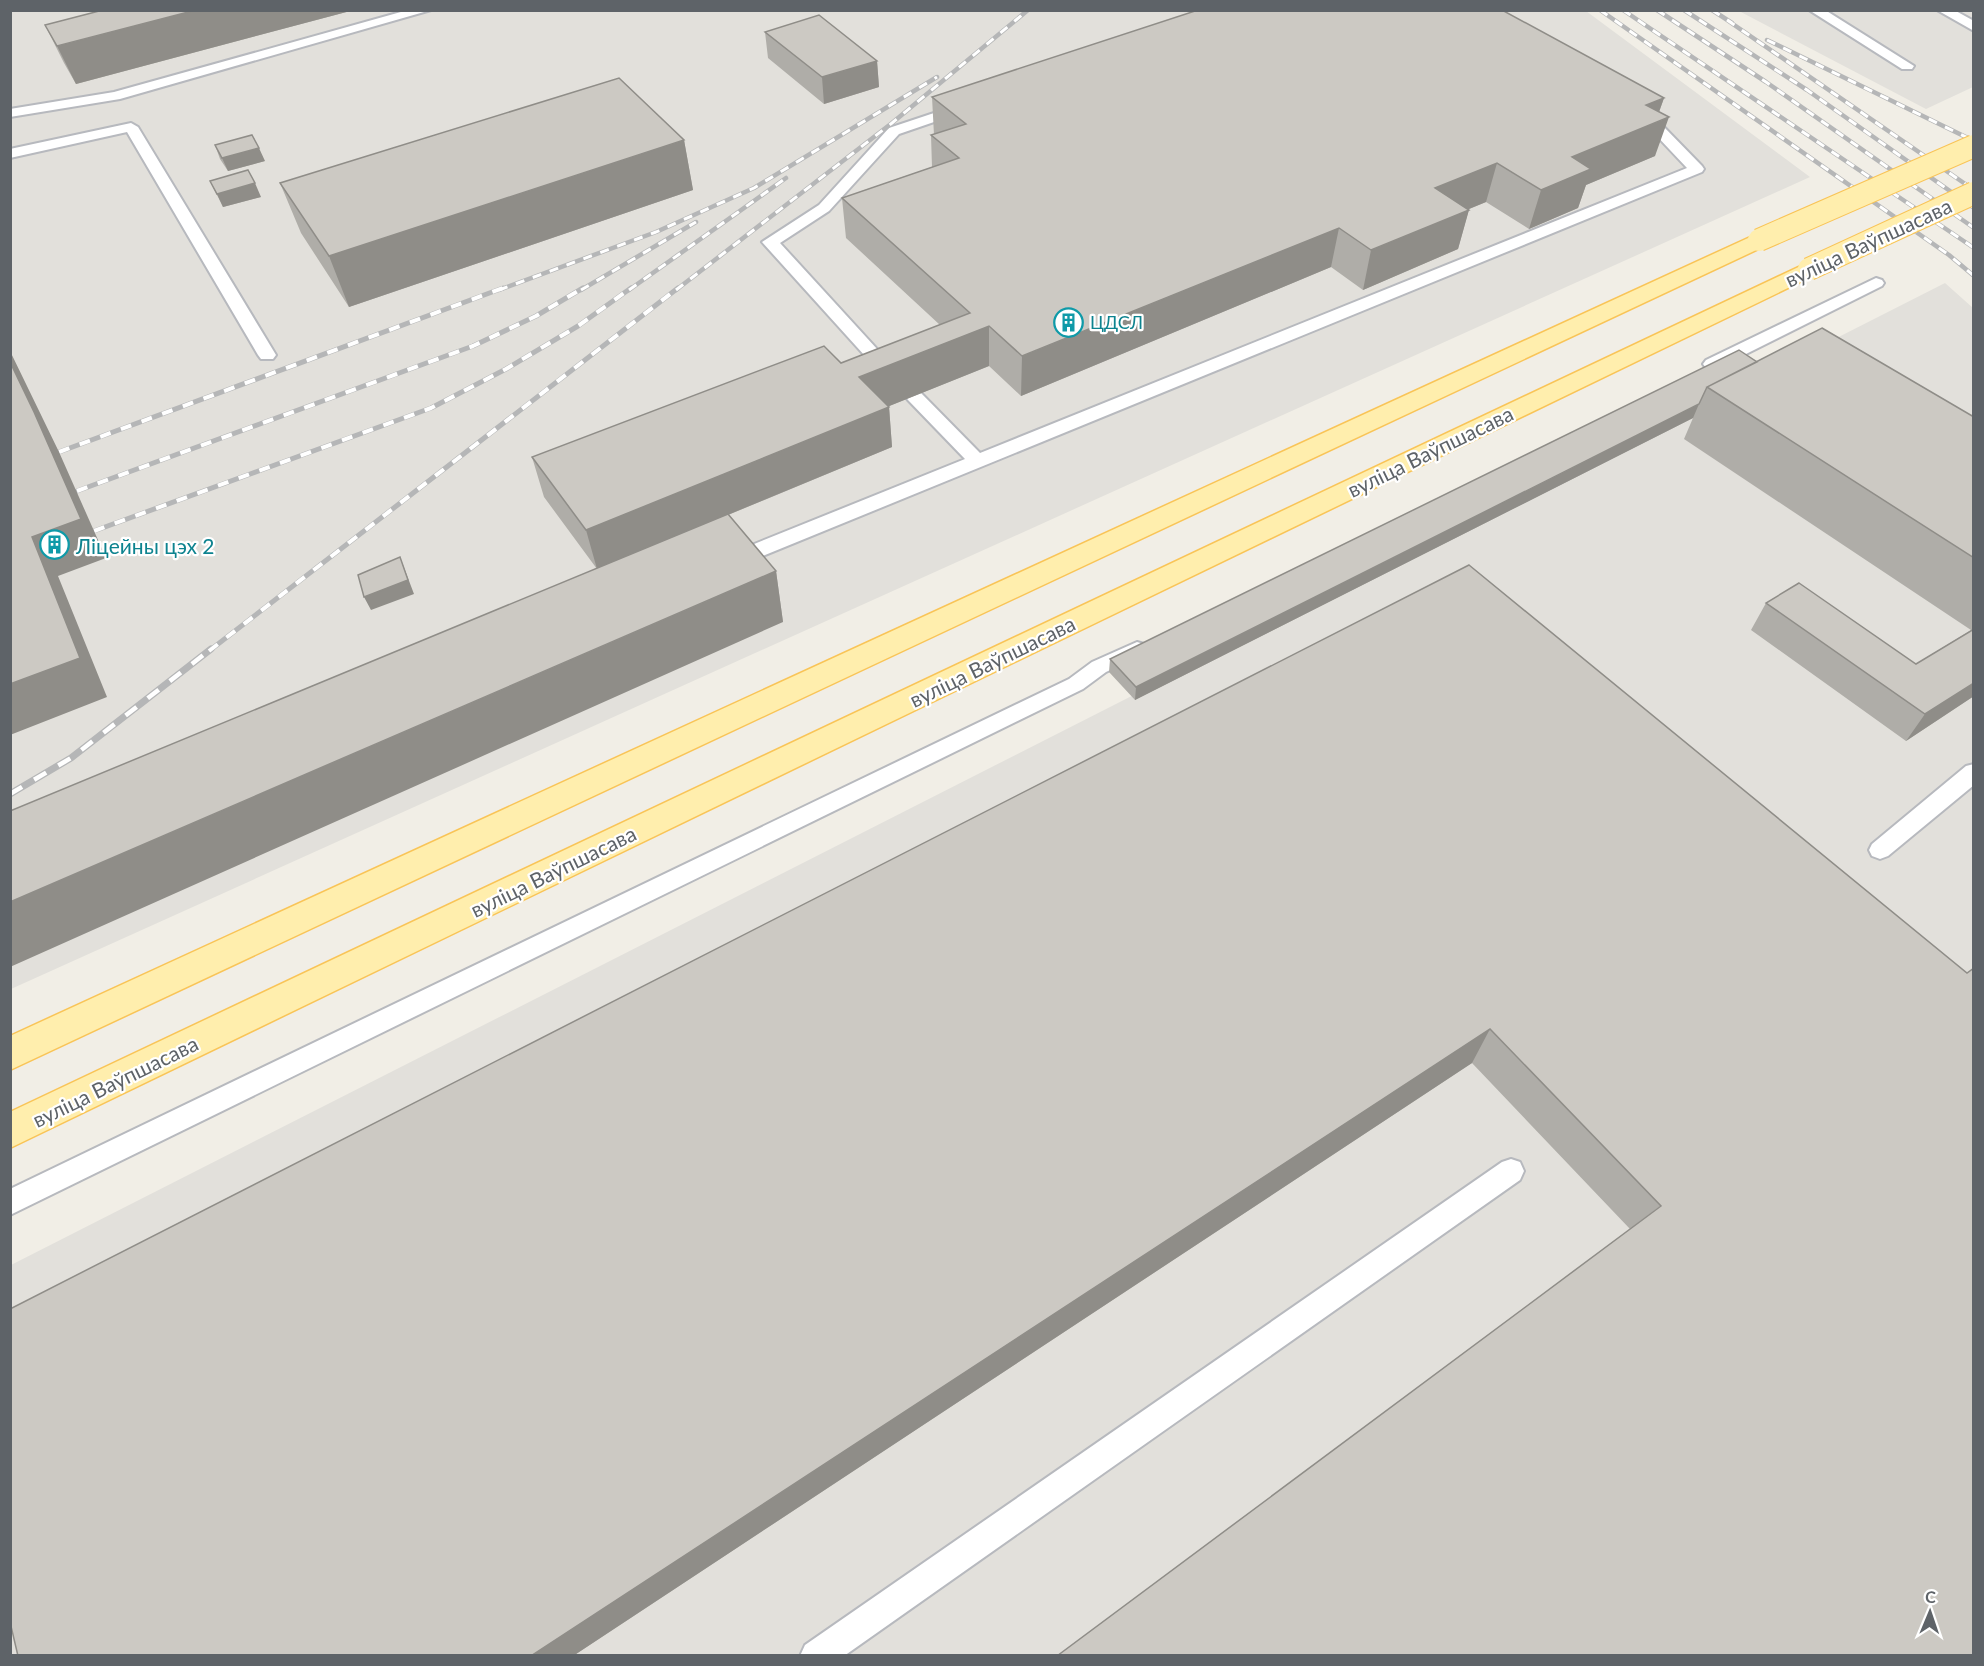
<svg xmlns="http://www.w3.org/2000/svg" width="1984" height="1666" font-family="Lato,sans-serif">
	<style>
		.industrial { fill: #e2e0db }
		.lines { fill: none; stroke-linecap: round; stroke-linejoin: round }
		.service-casing { stroke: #b7b9be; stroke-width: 4 }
		.primary-casing { stroke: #f9c457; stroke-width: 3 }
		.service { fill: #fff; fill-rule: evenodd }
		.primary { fill: #ffeead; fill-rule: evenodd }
		.rail-far2-casing { stroke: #b5b6b7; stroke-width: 4.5 }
		.rail-far1-casing { stroke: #b5b6b7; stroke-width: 5 }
		.rail-casing { stroke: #b5b6b7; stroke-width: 7 }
		.rail-far2 { stroke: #fff; stroke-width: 3; stroke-dasharray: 9; stroke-linecap: butt }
		.rail-far1 { stroke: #fff; stroke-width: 4; stroke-dasharray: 11; stroke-linecap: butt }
		.rail { stroke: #fff; stroke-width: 4.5; stroke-dasharray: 14; stroke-linecap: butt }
		.primary-bridge-casing { stroke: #f9c457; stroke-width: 24; stroke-linecap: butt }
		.primary-bridge { stroke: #ffeead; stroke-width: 22 }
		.wall { fill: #afada8 }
		.shaded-wall { fill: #8f8d88 }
		.building { fill: #ccc9c3; stroke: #8f8d88; stroke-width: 1.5 }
		.labels { text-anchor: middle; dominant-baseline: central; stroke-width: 4.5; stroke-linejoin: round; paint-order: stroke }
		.far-culture-label { font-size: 18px; fill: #0d838f; stroke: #fff; text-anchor: start }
		.street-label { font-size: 21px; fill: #5e6368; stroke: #fff }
		.culture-label { font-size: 21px; fill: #0d838f; stroke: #fff; text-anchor: start }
	</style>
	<rect width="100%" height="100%" fill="#f1eee6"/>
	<path class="industrial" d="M10,11H1586L1810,177L11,989Z
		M1739,11H1973V87L1926,109Z
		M1945,283L1973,308V1655L11,1656V1265Z"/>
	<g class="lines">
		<defs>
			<path id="service" d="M408,10H431L120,99L10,117V109L114,92Z
				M1809,10H1825L1914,66L1912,69H1902Z
				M1937,10H1954L1974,21V31Z
				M961,104L968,108L966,111L899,134L829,211L780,243L899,373L896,377H884L762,242L819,205L889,128Z
				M1639,114L1663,126L1702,166L1704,169L1702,172L736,567L729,569L722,567L719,562L722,557L965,459L908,400L905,396L908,392H920L980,453L1687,168L1653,132L1632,118Z
				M131,123L138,127L276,355L273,359H261L258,355L127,132L10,158V149Z
				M1876,278L1882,280L1884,283L1882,286L1718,368H1706L1703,364L1706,360Z
				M1137,642L1144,644L1147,649L1144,654L1106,672L1083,689L10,1215V1189L1069,679L1092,662Z
				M1974,764V785L1888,856L1880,859L1872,856L1869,850L1872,844L1966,766Z
				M1511,1159L1520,1162L1524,1171L1520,1180L844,1656H800L805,1645L1502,1162Z"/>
			<path id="primary" d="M1759,233L1767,235L1771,240L1767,245L10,1070V1036Z
				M1809,262L1817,264L1821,269L1817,274L10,1148V1112Z"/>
		</defs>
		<use href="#service" class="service-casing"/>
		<use href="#primary" class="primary-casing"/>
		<use href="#service" class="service"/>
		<use href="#primary" class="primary"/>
		<defs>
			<path id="rail-far2" d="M1600,10L1949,255L1974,276
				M1623,10L1974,248
				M1657,10L1766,82L1974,228
				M1684,10L1807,90L1974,208
				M1712,10L1732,23
				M1727,20L1974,190
				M1767,40L1974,141
				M499,290L656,232L754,188L937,77
				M581,290L696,222
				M629,290L786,178
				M676,290L892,123L1028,10"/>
			<path id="rail-far1" d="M59,452L503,288
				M77,491L473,346L536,316L583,288
				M94,531L431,408L506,369L578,326L631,288
				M209,651L678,288"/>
			<path id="rail" d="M10,794L71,758L211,649"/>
		</defs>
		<use href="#rail-far2" class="rail-far2-casing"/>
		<use href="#rail-far1" class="rail-far1-casing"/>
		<use href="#rail" class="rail-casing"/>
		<use href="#rail-far2" class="rail-far2"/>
		<use href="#rail-far1" class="rail-far1"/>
		<use href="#rail" class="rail"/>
		<defs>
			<path id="primary-bridge" d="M1759,240L1974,146
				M1809,269L1974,193"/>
		</defs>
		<use href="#primary-bridge" class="primary-bridge-casing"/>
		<use href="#primary-bridge" class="primary-bridge"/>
	</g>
	<path class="wall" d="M103,10H354L76,84L64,63L45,25Z
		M765,32L877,61L879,87L824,104L768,58Z
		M932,97L1664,98L1659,112L1655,156L1586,185L1578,208L1529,229L1486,202L1469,209L1458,249L1363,290L1331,267L1021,396L989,366L889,406L892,447L728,515L776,571L783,622L597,569L544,497L532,457L841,363L940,325L846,238L842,198L932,167L931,135H934Z
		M684,140L693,190L349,307L301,233L280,183Z
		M215,145L265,161L228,171L220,159Z
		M210,181L261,197L223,207Z
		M1757,362L1974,417V696L1906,741L1751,630L1766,603L1916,664L1971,630L1684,439L1693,418L1135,700L1109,672L1110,659Z
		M1469,565L1967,973L1630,1229L1472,1063L573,1656H18Z"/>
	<path class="shaded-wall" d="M196,10H354L76,84L57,46Z
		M877,61L879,87L824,104L822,77Z
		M1664,98L1655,123L1669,117L1655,156L1586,185L1578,208L1529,229L1541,190L1572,157L1646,105Z
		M684,140L693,190L349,307L329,256Z
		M259,148L265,161L228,171L222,158Z
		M1497,163L1486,202L1425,227L1435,188Z
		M255,183L261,197L223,207L217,194Z
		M1469,210L1458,249L1363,290L1371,250Z
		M1339,228L1331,267L1021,396L1022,356Z
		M989,326V366L862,417L859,377Z
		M10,351L59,452L106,558L58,576L107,697L10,735V684L32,537L10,362Z
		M1699,404L1693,418L1135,700L1136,687Z
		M889,407L892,447L597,569L586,530Z
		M400,557L414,594L371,610L364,597Z
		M776,571L783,622L10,967V902Z
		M1974,683V696L1906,741L1925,714Z
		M1490,1029L1472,1063L573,1656H531Z"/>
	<path class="building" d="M103,10H196L57,46L45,25Z
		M1198,10H1502L1664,98L1646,105L1669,117L1572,157L1591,169L1541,190L1497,163L1435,188L1469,210L1371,250L1339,228L1022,356L989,326L859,377L889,407L586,530L532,457L824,346L841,363L970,313L842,198L959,158L931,135L966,124L932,97Z
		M819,15L877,61L822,77L765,32Z
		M619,78L684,140L329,256L280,183Z
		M252,135L259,148L222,158L215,145Z
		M248,170L255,183L217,194L210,181Z
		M1822,328L1974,417V558L1707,387Z
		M1739,350L1757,362L1707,387L1699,404L1136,687L1110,659Z
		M10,362L34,412L81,519L32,537L80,658L10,684Z
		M728,514L776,571L10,902V811Z
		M400,557L408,580L364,597L358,575Z
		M1469,565L1967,973L1974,968V1656H1057L1661,1206L1490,1029L531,1656H18L10,1622V1309Z
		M1799,583L1916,664L1974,629V683L1925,714L1766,603Z"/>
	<defs>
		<symbol id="building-ring" viewBox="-11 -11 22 22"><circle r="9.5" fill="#fff" stroke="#0f9aa8" stroke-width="1.5"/><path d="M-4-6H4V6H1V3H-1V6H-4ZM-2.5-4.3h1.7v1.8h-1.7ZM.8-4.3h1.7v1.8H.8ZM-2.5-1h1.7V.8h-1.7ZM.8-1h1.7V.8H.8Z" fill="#0f9aa8"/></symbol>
	</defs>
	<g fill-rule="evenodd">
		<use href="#building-ring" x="1052" y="306" width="33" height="33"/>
		<use href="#building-ring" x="38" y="528" width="33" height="33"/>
	</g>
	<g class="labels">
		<g class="far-culture-label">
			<text x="1090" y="322">ЦДСЛ</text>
		</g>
		<g class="street-label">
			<text transform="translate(1868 242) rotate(-25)">вуліца Ваўпшасава</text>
			<text transform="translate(1430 451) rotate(-26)">вуліца Ваўпшасава</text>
			<text transform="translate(992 661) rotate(-26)">вуліца Ваўпшасава</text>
			<text transform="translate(553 871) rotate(-26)">вуліца Ваўпшасава</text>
			<text transform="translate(115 1081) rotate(-26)">вуліца Ваўпшасава</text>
		</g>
		<g class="culture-label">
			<text x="76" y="545">Ліцейны цэх 2</text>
		</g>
	</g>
	<rect width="1984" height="1666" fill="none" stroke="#5e6368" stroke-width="24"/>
	<g transform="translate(1930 1612) rotate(2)" stroke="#ffffff" stroke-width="4.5" paint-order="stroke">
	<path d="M0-4.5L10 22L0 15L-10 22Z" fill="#5e6368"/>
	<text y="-9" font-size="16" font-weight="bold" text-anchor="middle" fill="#5e6368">С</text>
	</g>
</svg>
